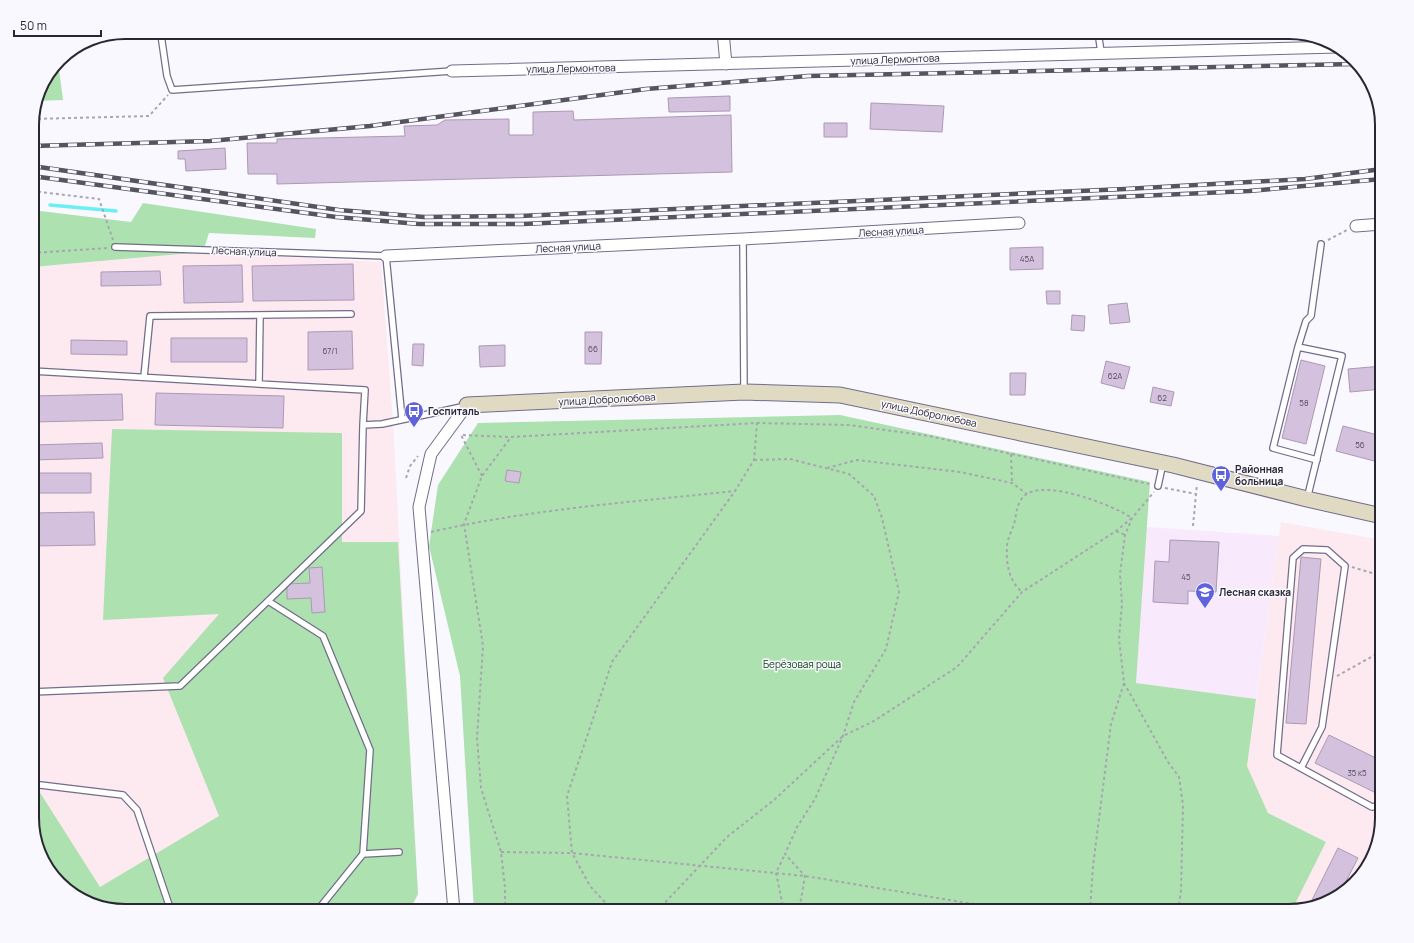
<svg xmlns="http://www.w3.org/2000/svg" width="1414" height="943" font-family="Manrope,sans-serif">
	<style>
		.education { fill: #f8e9fd }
		.medical { fill: #fde9f0 }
		.green { fill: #ade1b0 }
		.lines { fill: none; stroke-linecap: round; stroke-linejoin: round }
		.stream { stroke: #6aeff4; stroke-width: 3.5 }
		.building { fill: #d4c1dd; stroke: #ac99b4 }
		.lane-casing { stroke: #716d8a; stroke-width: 8 }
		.street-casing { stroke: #716d8a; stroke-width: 13 }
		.secondary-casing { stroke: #716d8a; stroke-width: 17 }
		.path { stroke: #a7a6af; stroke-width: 2; stroke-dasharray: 3 3; stroke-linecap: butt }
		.lane { stroke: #fff; stroke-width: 5.5 }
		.street { stroke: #fff; stroke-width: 11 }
		.secondary { stroke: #e1dac3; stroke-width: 15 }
		.rail-casing { stroke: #56545f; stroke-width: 4.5 }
		.rail { stroke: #f9f8ff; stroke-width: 3; stroke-dasharray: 9; stroke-linecap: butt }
		.labels { text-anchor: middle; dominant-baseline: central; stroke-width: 3; stroke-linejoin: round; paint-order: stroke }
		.number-label { font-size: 8px; fill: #544e5e }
		.street-label { font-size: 10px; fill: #292733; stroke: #f9f8ff }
		.poi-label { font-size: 10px; font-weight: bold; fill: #292733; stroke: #f9f8ff; text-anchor: start }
		.park-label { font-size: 10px; fill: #053a10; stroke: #f9f8ff }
		.rim { fill: none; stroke: #292733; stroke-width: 2 }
	</style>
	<rect width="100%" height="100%" fill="#f9f8ff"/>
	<path class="education" d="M1146,527L1279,536L1256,699L1136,683Z"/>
	<path class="medical" d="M203,252L381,262L393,422L418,894L409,911H126L73,895L44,864L32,823V267Z
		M1281,522L1382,540V818L1366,870L1330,901L1292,910L1326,842L1268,813L1247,766Z"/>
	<path class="green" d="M58,62L63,100L37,101L42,84Z
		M143,203L316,229L315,238L209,233L203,252L32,267V210L131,222Z
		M840,415L1150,482L1136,683L1256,699L1247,766L1268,813L1326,842L1292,910L474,911L460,676L429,546L438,485L478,423Z
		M112,429L342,433V542H398L418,894L409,911H126L73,895L44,864L32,823V780L100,887L219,816L163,678L219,614L103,620Z"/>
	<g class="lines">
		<path class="stream" d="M50,205L116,211"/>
	</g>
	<path class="building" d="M258,32H278L279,39H259Z
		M730,96V111L669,112L668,98Z
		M871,103L944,106L942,132L870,129Z
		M573,111L574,120L731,115L732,172L277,184V174H248L247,143H277V139L405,136L404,126L437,125L445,120L509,119V135H533V112Z
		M824,123H847V137H824Z
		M225,148L226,169L186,171L185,159H178V151Z
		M1043,247V269L1010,270V248Z
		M353,264L354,300L253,301L252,266Z
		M242,265L243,302L184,303L183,266Z
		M160,271L161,285L101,286V272Z
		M1046,291H1060V304H1047Z
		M1127,303L1130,322L1110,324L1108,305Z
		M1072,315L1085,316L1084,331L1071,330Z
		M352,331L353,369L308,370V332Z
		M585,332H602L601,364H585Z
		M171,338H247V362H171Z
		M71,340L127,341V355L71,354Z
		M413,344H424L423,366L412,365Z
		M505,345V366L480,367L479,346Z
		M1301,360L1325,366L1306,444L1282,438Z
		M1106,361L1130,367L1124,389L1101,383Z
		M1382,366V389L1350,392L1348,369Z
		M1010,373H1026L1025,395H1010Z
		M1153,387L1174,392L1171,406L1150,402Z
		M156,393L284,396L283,428L155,425Z
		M122,394L123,420L32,422V396Z
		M1343,426L1382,436V463L1336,451Z
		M102,443L103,458L32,460V445Z
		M507,470L521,472L519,483L505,481Z
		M32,473H91V493H32Z
		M94,512L95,545L32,546V513Z
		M1170,540L1219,542L1216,592L1188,591V604L1153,602L1155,561L1169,562Z
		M1301,557L1321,559L1306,724L1286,723Z
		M322,567L325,612L312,613L311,598L287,599V584L310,583L309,568Z
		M1329,735L1382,761V781L1376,793L1315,763Z
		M1338,848L1358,858L1341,891L1330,901L1309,906Z"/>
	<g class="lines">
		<defs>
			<path id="lane" d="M1098,32L1101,52
				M161,35L167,76L172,90L452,71
				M743,239L744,392
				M115,247L386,256L402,419
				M1298,347L1342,356L1307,499
				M32,371L365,390L363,425
				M144,377L150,316L351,314
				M259,384L260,315
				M1317,460L1273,448L1298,347L1306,321L1311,316L1321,244
				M1158,486L1163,463
				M268,601L323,636L370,750L363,854L317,911
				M32,692L180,686L361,511L363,425L382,424L466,406
				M1301,768L1322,727L1345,566L1327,550L1303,549L1293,558L1277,755L1372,807L1382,805
				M32,784L123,795L137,810L171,911
				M363,854L399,852"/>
			<path id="street" d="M723,32L726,64
				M452,71L1338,47
				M1356,226L1382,224
				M386,256L743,239L1019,223
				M454,911L419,507L431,454L467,405"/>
			<path id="secondary" d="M467,405L744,392L840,395L1173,465L1307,499L1382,516"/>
		</defs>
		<use href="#lane" class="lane-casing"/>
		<use href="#street" class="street-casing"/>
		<use href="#secondary" class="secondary-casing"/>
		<path class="path" d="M32,119L149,116L168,95
			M32,191L99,199L113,240
			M1328,240L1347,230
			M32,253L108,248
			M1011,454L1012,483
			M754,460L790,459L849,474L874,496L882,518L899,592L886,649L854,702L843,736L815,799L797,827L785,854L805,876L799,911
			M827,468L857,460L960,472L1012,483L1027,494
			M482,476L461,435L511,437
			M406,478L410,466L418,456
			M1165,488L1196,494
			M1193,526L1197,484
			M1116,531L1125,535
			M431,532C531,509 633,502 735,491
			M1352,567L1382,576
			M1337,676L1382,651
			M1124,683L1168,762L1179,777L1183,805L1181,891L1178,911
			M501,852L572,853L805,876L998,908L1029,911
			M505,911V888L501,852L481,788L477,738L483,646L464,524L482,476L511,437L757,423L849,425L929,436L1149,484
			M613,911L590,886L572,853L567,796L612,662L735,491L754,460L757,423
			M657,911L727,837L774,800L843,736L874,721L957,667L1022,592L1116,531L1132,518C1112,505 1049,480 1027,494C1016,501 1017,513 1014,524C1012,531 1007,539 1007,547C1006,564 1009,581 1022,592
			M784,911L776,873L785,854
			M1090,911L1093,866L1111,724L1124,683L1119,639L1122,604L1120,574L1125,535L1132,518L1154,492"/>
		<use href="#lane" class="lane"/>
		<use href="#street" class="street"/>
		<use href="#secondary" class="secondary"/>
		<defs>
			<path id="rail" d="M32,146L210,141L370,126L646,89L808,76L1355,64
				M32,166L339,210L424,217L520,216L1125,189L1305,179L1382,169
				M32,176L336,217L419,224H523L1249,191L1382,179"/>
		</defs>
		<use href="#rail" class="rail-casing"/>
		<use href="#rail" class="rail"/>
	</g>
	<defs>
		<symbol id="bus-pin" viewBox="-11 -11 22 30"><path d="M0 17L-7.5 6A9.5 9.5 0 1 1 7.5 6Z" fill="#6062db" stroke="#f9f8ff"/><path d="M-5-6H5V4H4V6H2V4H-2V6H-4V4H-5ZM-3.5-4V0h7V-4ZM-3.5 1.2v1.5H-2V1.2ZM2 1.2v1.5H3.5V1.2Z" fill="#fff"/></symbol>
		<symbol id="school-pin" viewBox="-11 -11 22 30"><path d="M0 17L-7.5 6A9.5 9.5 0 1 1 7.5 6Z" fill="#6062db" stroke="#f9f8ff"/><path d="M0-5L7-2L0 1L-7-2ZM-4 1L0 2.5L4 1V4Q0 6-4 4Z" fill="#fff"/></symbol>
	</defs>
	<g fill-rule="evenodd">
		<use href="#bus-pin" x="403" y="400" width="22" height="30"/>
		<use href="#bus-pin" x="1210" y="464" width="22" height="30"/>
		<use href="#school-pin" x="1194" y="581" width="22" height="30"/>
	</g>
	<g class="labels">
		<g class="number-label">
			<text x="1027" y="258">45А</text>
			<text x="593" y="348">66</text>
			<text x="330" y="350">67/1</text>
			<text x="1115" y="375">62А</text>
			<text x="1162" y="397">62</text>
			<text x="1304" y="402">58</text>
			<text x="1360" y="444">56</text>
			<text x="1186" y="576">45</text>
			<text x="1357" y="772">35 к5</text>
		</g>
		<g class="street-label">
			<text transform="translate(895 59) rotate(-2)">улица Лермонтова</text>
			<text transform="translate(571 68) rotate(-1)">улица Лермонтова</text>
			<text transform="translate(891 231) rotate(-3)">Лесная улица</text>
			<text transform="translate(568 247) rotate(-3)">Лесная улица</text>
			<text transform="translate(244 251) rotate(2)">Лесная улица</text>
			<text transform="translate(607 399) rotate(-3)">улица Добролюбова</text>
			<text transform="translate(929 413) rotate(12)">улица Добролюбова</text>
		</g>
		<g class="poi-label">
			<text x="428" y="411">Госпиталь</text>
			<text x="1235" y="469">Районная<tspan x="1235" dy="12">больница</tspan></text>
			<text x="1219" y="592">Лесная сказка</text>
		</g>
		<g class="park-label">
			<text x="802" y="664">Берёзовая роща</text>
		</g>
	</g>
	<path d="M0 0H1414V943H0ZM125 39H1289A86 86 0 0 1 1375 125V818A86 86 0 0 1 1289 904H125A86 86 0 0 1 39 818V125A86 86 0 0 1 125 39Z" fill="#f9f8ff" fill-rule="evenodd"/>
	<path class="rim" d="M125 39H1289A86 86 0 0 1 1375 125V818A86 86 0 0 1 1289 904H125A86 86 0 0 1 39 818V125A86 86 0 0 1 125 39Z"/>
	<path d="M14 30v6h87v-6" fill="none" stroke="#292733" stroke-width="2"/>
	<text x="20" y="30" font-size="12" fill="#292733" stroke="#f9f8ff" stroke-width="3" paint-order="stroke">50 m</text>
</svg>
